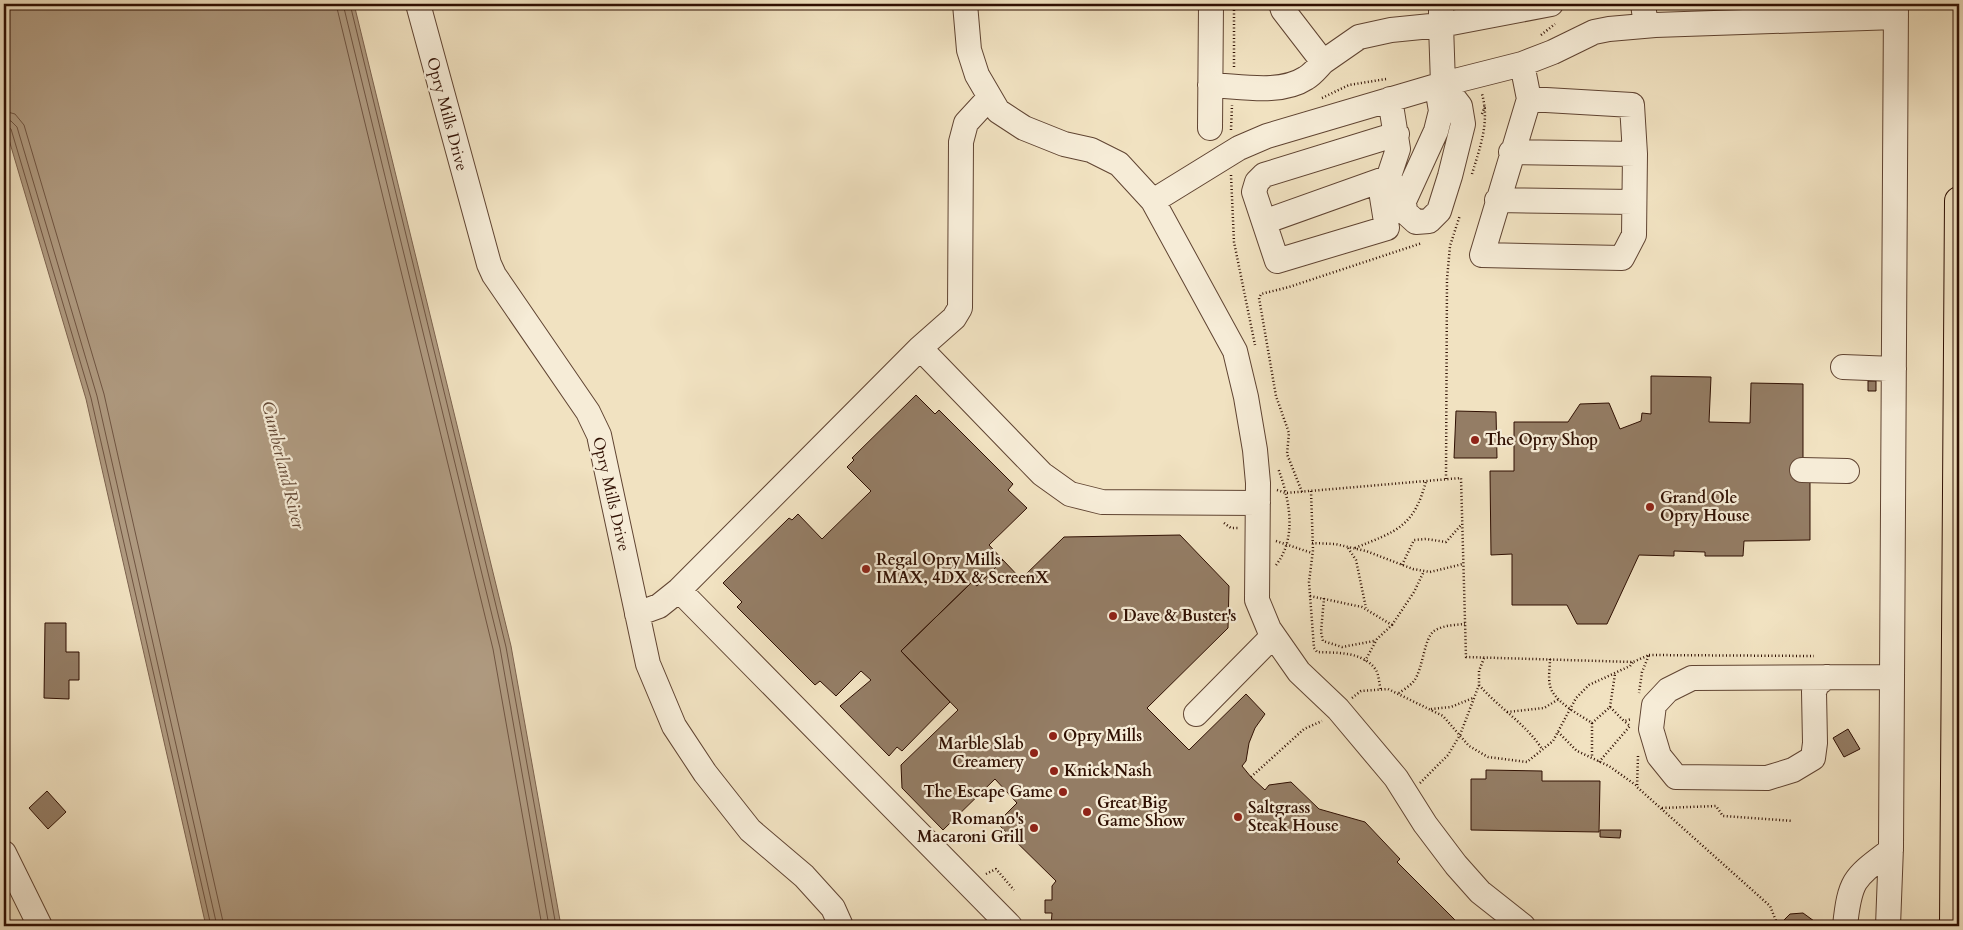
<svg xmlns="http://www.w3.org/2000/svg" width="1963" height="930" font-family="Cardo,serif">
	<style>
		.water { fill: #af9a80; stroke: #7c624e }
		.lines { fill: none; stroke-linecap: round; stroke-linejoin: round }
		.shore { stroke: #6f5441; stroke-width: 1 }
		.building { fill: #947d65; stroke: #2f0f02 }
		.minor-casing { stroke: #604432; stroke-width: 26 }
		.highway-casing { stroke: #2f0f02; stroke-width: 30 }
		.path { stroke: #2f0f02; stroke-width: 2.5; stroke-dasharray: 1 2.5; stroke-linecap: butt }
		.minor { stroke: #f6ecd7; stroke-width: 24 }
		.highway { stroke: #f1e2c1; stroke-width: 28 }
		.poi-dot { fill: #8f2418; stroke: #f6ecd7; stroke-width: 2 }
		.labels { text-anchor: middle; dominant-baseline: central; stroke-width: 4.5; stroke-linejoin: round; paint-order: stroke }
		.street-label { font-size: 16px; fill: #2f0f02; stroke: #f6ecd7 }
		.poi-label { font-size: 16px; font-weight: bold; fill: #2f0f02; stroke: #f6ecd7; text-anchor: start }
		.water-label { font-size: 18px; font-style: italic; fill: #624734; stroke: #f6ecd7 }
	</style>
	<rect width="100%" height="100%" fill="#f1e2c1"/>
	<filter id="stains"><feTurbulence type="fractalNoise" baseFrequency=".004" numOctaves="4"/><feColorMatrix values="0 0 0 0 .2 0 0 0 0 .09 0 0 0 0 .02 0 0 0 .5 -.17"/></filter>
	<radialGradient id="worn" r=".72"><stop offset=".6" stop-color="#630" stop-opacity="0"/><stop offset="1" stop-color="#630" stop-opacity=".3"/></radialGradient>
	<path class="water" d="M4,4H354L511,646L561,926H206L86,399L4,123Z"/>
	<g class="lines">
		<path class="shore" d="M336,4L493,649L542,926
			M343,4L500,648L549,926
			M350,4L506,647L556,926
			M4,111L15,114L24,125L104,394L224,926
			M4,119L11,121L17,127L97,396L217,926
			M4,125L11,129L91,398L211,926"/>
	</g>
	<path class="building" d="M1651,376L1711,377L1709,422L1750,423L1751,383L1803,384V474H1810V540L1744,541L1743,556H1705V552L1674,551V556L1639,555L1607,624H1577L1567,605H1512V554L1491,555L1490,471H1514V422H1568L1580,404L1609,403L1620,429L1641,421L1642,413L1651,414Z
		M1868,381H1876V391H1868Z
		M916,395L935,414L939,410L1013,484L1008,490L1027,508L989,545L1003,560L977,586L972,582L901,651L950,702L902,751L897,747L889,756L840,706L871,680L861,671L836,696L820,681L815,685L737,607L742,602L723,583L789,518L792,520L798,514L822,539L871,491L847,467L854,460L852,458Z
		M1456,411L1496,412L1497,458H1454Z
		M1180,535L1229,586L1228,628L1147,708L1189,750L1246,694L1265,714L1255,728L1249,743L1246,761L1242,766L1251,777L1265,790L1269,785L1291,782L1319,809L1365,822L1400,859L1397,862L1461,926H1051L1052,913H1045V900H1052V886L1056,881L997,823L1017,803L995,779L943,830L902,788L901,765L958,710L901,651L972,582L977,586L1003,560L1021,579L1064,537Z
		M45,623H66V652H79V680H69V699L44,698Z
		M1848,729L1860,749L1844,757L1833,738Z
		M1486,770L1542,771V781H1600L1599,832L1471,830V779H1486Z
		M47,791L66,812L48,829L29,808Z
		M1600,830H1621L1620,838L1600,837Z
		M1803,913L1814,921V926H1781V923L1790,914Z"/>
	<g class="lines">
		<defs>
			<path id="minor" d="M418,4L489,264L494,275L588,412L599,435L648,664L674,726L705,773L750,830L804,876L833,908L841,926
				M965,4L969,50L977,75L998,111L1024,128L1064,144L1091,150L1119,164L1153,201L1235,351L1246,397L1255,450L1258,483L1257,600L1269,629L1299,672L1338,709L1396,778L1425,824L1456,865L1480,892L1523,926
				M1643,4L1646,26
				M1323,62L1359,37L1391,30L1441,25V4
				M1522,64L1529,99L1482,255L1622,258L1634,235L1635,154L1632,105L1529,99
				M1443,84L1522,64L1553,52L1594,32L1609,29L1655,25L1896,17
				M1443,84L1460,106L1463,124L1450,176L1439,211L1429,221L1416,222L1405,212L1404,201L1436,131L1441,111L1439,99Z
				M1210,85C1240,86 1280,95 1306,78C1313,74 1318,67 1323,62L1283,10L1281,4
				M1390,99L1398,149L1382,197L1387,228L1277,261L1254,192L1257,182L1264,175L1397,134
				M1210,128L1211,4
				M1511,152L1635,154
				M1497,200L1633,202
				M1153,201L1239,148L1267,136L1443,84L1441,25L1551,4
				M1264,222L1390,177
				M920,348L954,318L960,308L961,142L966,123L989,98
				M1843,367L1894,369
				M1802,470L1847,471
				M679,590L1010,926
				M637,614L659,606L679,590L920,348L1042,474L1070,494L1102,502L1258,503
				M1827,677L1817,684L1814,692L1815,743L1813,758L1793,770L1767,778L1676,777L1659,756L1651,729L1654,705L1668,690L1692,678L1892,677
				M1196,714L1273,636
				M4,853L40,926
				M1845,926C1850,879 1854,878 1891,850
				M1888,926L1891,847L1896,4"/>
			<path id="highway" d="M1954,926L1959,201"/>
		</defs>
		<use href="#minor" class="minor-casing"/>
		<use href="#highway" class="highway-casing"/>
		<path class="path" d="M1541,35L1555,24
			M1234,67V4
			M1322,98L1349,85L1386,79
			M1482,114L1485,106
			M1231,130L1232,105
			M1472,174C1480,147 1490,122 1482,94
			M1231,175L1234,242L1255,345
			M1446,479L1447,279L1450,246L1460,215
			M1277,490L1286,493L1461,478L1466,657L1633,662L1649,655L1642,672L1639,693
			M1311,491L1313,550L1309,582L1314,648L1317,652C1336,653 1363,651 1376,670C1379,675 1379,684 1381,690
			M1302,492L1287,454L1289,433L1276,396L1259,298L1261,294L1289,287L1422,243
			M1224,523L1231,528H1238
			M1276,541L1312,553
			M1312,543L1335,544L1366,551L1413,569L1430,572L1463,564
			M1348,548L1356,560L1366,608
			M1355,548C1397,531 1414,527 1426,481
			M1276,565C1298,537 1289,498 1278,468
			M1402,565L1414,540L1426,539L1446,542L1462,524
			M1310,596L1362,607L1392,625L1377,639L1365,661
			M1324,598L1321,632L1323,641L1342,647L1374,641
			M1392,625L1414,592L1424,571
			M1649,655L1814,656
			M1484,658L1479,671V685C1499,708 1526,724 1542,749
			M1550,659C1550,669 1547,682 1552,691C1560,705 1580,715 1592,723L1610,707L1624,721L1632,719
			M1399,693C1403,690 1410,686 1414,681C1423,669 1424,638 1434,631C1443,625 1455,625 1465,624
			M1352,698L1361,691L1388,689L1443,716L1469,746L1488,757L1527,762L1553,741L1576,698L1589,685L1630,666L1633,662
			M1610,707L1615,674
			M1431,709L1451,707L1473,698
			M1507,712L1544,708L1559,699
			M1592,723V758
			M1558,732L1577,751L1609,766L1637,786
			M1638,756L1637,787L1770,906L1778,926
			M1599,762L1630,726L1624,721
			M1251,777L1304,729L1322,721
			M1420,783L1448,755L1460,735L1479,685
			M1662,808L1716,806L1723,816L1793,821
			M986,874L996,869L1014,890"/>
		<use href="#minor" class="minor"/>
		<use href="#highway" class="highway"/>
	</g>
	<g class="poi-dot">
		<circle cx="1475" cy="440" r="5"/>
		<circle cx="1650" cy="507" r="5"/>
		<circle cx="866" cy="569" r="5"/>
		<circle cx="1113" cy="616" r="5"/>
		<circle cx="1053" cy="736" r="5"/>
		<circle cx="1034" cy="753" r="5"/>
		<circle cx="1054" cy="771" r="5"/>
		<circle cx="1063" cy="792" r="5"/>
		<circle cx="1087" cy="812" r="5"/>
		<circle cx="1238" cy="817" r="5"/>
		<circle cx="1034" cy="828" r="5"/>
	</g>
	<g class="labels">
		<g class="street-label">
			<text transform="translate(447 114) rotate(75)">Opry Mills Drive</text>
			<text transform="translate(611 494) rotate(77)">Opry Mills Drive</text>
		</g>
		<g class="poi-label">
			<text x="1485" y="440">The Opry Shop</text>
			<text x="1660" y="498">Grand Ole<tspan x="1660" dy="18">Opry House</tspan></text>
			<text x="876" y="560">Regal Opry Mills<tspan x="876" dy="18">IMAX, 4DX &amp; ScreenX</tspan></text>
			<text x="1123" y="616">Dave &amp; Buster's</text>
			<text x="1063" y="736">Opry Mills</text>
			<text x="1024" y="744" text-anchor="end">Marble Slab<tspan x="1024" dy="18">Creamery</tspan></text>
			<text x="1064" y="771">Knick Nash</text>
			<text x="1053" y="792" text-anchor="end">The Escape Game</text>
			<text x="1097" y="803">Great Big<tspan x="1097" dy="18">Game Show</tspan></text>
			<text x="1248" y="808">Saltgrass<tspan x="1248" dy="18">Steak House</tspan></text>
			<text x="1024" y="819" text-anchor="end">Romano's<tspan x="1024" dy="18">Macaroni Grill</tspan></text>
		</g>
		<g class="water-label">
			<text transform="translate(283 465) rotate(76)">Cumberland River</text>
		</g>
	</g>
	<rect width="1963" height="930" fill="none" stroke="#f1e2c1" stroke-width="20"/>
	<rect x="5" y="5" width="1953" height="920" fill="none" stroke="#2f0f02" stroke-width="2.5"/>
	<rect x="10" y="10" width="1943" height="910" fill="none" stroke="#2f0f02"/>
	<rect width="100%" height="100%" filter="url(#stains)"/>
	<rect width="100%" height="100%" fill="url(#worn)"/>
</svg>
